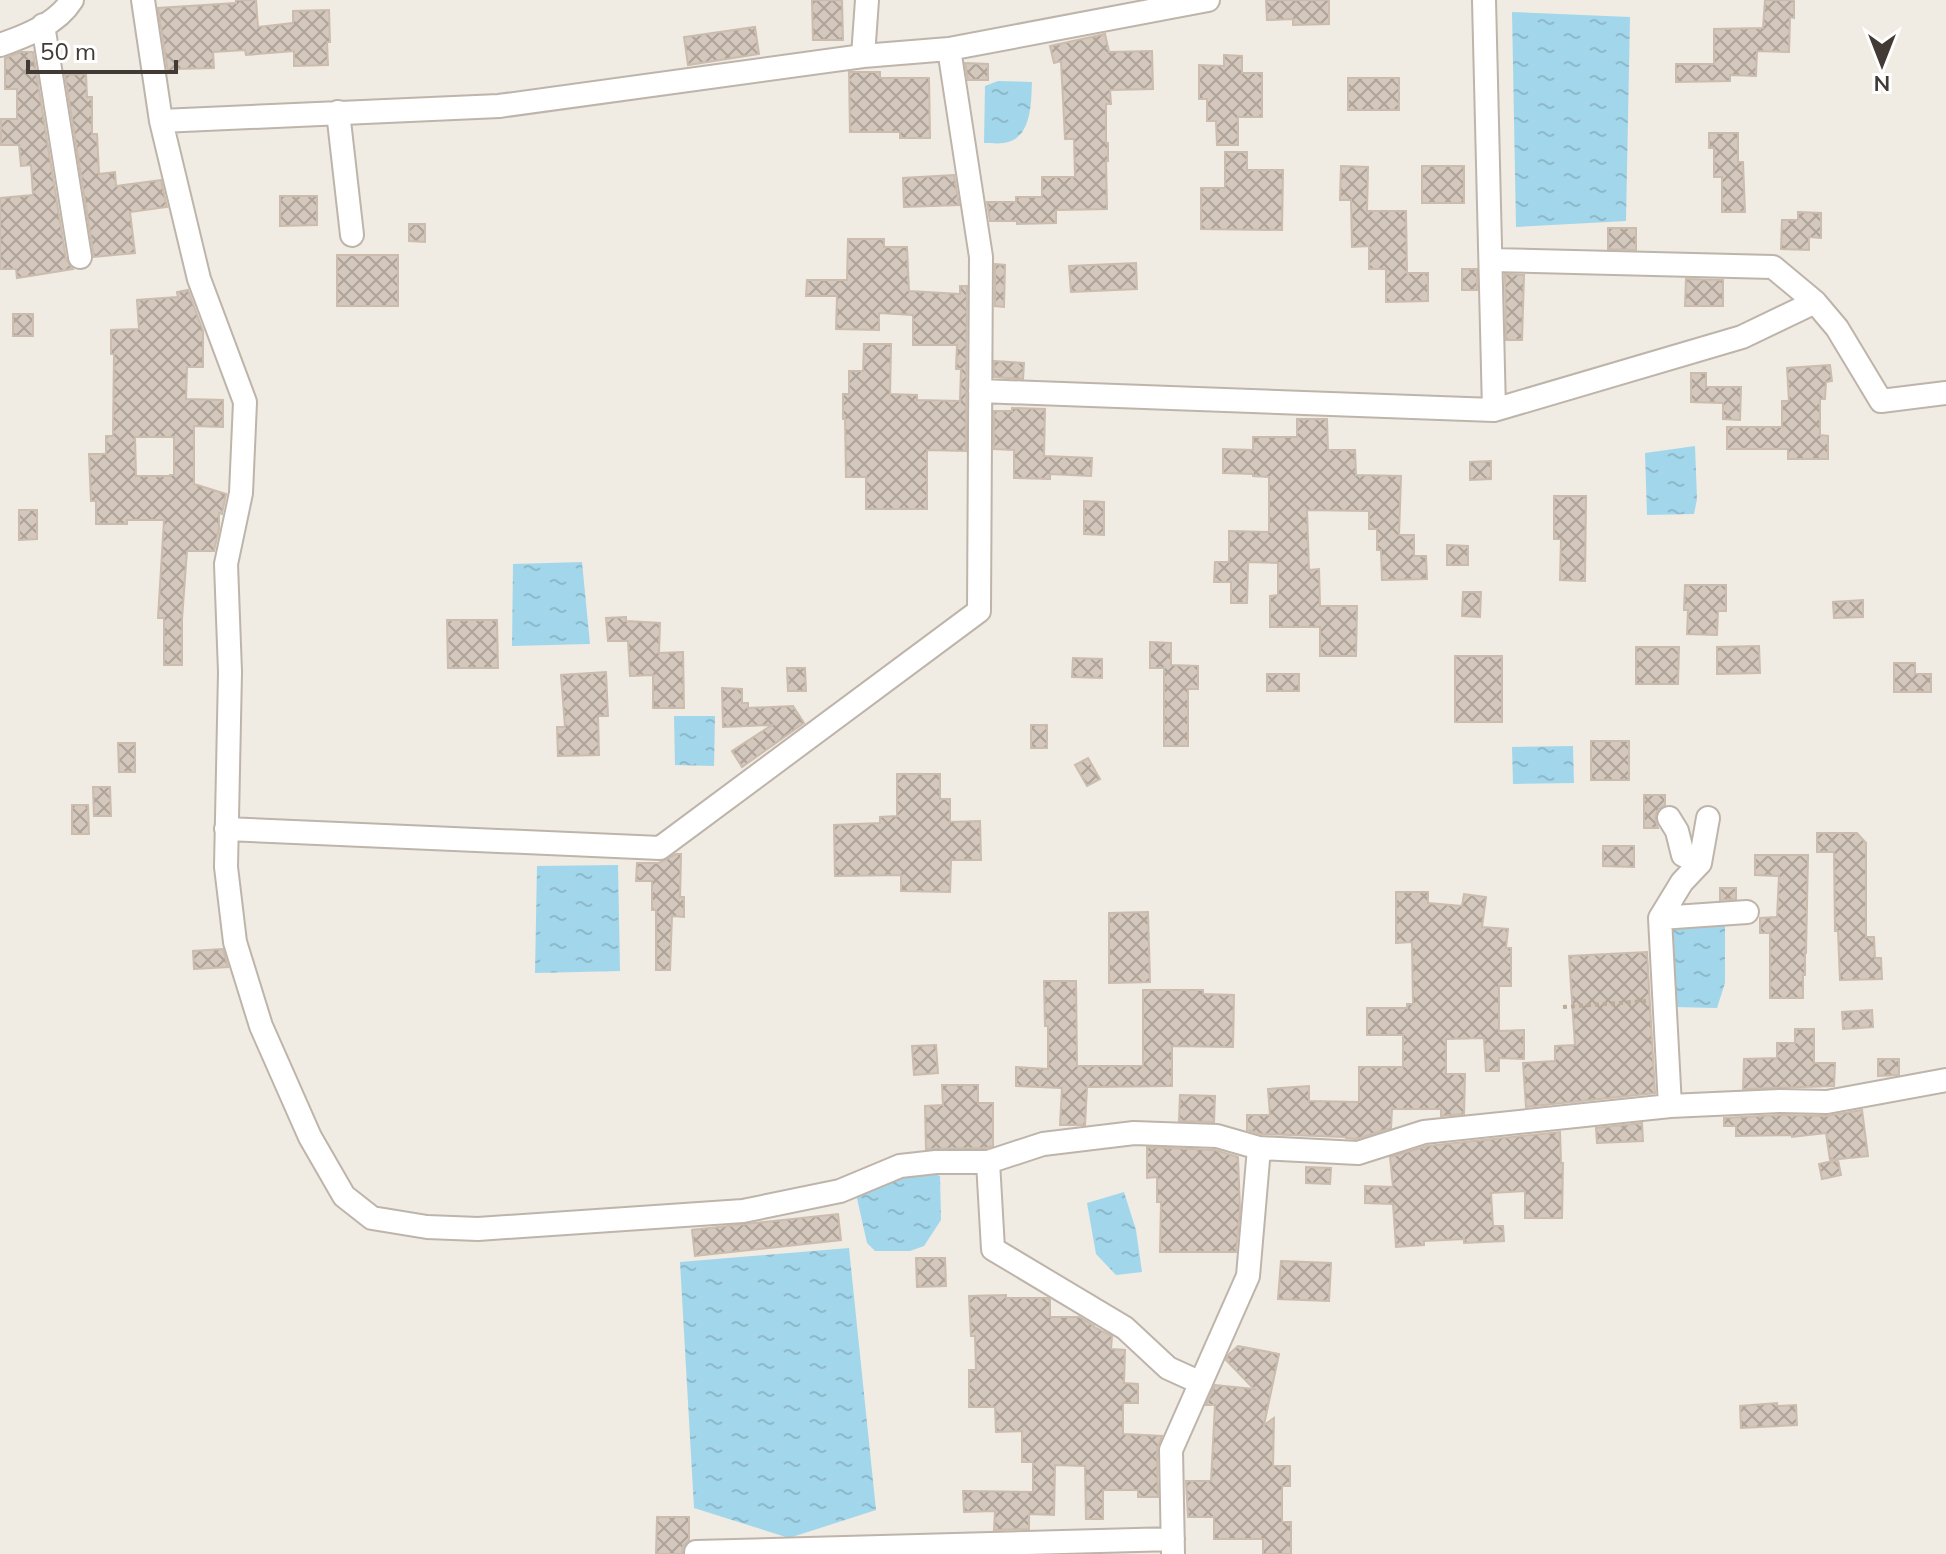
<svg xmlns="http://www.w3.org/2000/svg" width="1946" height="1554" font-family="Mulish,sans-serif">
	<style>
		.water { fill: url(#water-ripples) }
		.building { fill: url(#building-cross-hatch); stroke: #ccbcad; stroke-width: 2; fill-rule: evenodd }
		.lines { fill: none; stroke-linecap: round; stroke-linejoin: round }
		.minor-casing { stroke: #beb4aa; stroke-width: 26 }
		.path { stroke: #bcab99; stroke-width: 4; stroke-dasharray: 4 4; stroke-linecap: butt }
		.minor { stroke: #fff; stroke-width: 22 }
	</style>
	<defs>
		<pattern id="water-ripples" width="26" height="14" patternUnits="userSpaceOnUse" patternTransform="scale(2)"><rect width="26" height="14" fill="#a2d7eb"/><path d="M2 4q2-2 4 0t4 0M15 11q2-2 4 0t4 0" fill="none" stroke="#8db9ca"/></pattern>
		<pattern id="building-cross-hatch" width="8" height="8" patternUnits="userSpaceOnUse" patternTransform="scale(2)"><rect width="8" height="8" fill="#d4c8bc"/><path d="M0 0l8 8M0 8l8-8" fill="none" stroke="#aea39a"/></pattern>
	</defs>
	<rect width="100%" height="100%" fill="#f0ebe3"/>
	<path class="water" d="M1512,12L1630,17L1626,221L1516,227Z
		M998,81L1032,82C1031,103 1032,139 1004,143C998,144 990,143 984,143L985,86Z
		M1695,446L1697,499L1694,514L1647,515L1645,453Z
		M582,562L590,644L512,646L513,564Z
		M674,716H715L714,766L675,765Z
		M1573,746L1574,783L1513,784L1512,747Z
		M618,865L620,971L535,973L537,866Z
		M1725,924V983L1717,1008L1674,1007L1669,926Z
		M922,1169L940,1176L941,1220L924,1246L910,1251H875L867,1243L856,1194Z
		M1124,1192L1136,1230L1142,1272L1116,1275L1096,1254L1087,1203Z
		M849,1248L876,1510L789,1538L694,1508L680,1262Z"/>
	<path class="building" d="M236,0H256L258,27L293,23V11L329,10L330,42H327L328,65L294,66V51L246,55L245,50L213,52L214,68L176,69V71L168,72L158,8L236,3Z
		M812,0H842L843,40H813Z
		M1266,0H1329V24L1293,25V19L1267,20Z
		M1765,0H1794V18L1790,17L1789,52L1757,51L1756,76L1730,75V81L1676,82V64H1714V29L1763,28Z
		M755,27L759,54L688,65L684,37Z
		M1105,34L1109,52L1152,51L1153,89L1110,90L1111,104H1106V143H1108V161H1106L1107,209L1056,210V223L1017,224V221H990L987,202H1016V197H1042V177H1075L1074,139H1065L1061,61L1054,63L1050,46Z
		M21,52H33L66,259L73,269L17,278L16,269H0V198L33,195L31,165L21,166L19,145H1V119H17V89H5V58Z
		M1224,55L1242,56V73H1262V117H1238V145H1217L1216,121H1207V99H1199V65L1224,66Z
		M965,63L988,64V80H968Z
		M849,72H880V78H929L930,138H900V132H850Z
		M86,74L87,97H92V134H97L99,174L115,172L116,186L161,180L167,207L130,212L135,253L94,257L65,75Z
		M1348,78H1399V110H1348Z
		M1709,133H1738V162H1743L1745,212H1722V177H1714V148H1709Z
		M1225,152H1247V170H1283L1282,230L1201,229V188H1225Z
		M1341,166L1368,167L1367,211H1406L1407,273H1428V301L1386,302V269H1369V246L1352,247L1351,200H1340Z
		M1422,166H1464V203H1422Z
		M954,175L959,205L904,207L903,178Z
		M280,196H317V225L280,226Z
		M1798,212L1821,213V238L1809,237V250L1781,249L1782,220H1798Z
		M409,224H425V242L409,241Z
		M1608,228H1636V250L1608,249Z
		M848,239H884V247H907L909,291L960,294V286H967L966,451L927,450V509H866V477H846L845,419H843V394H849V371H863L864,344H891L890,394L917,395V400L960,401L961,369H956L957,345H913V315L879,313V330L836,329L837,296H806L807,280H847Z
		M337,255H398V306H337Z
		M1136,263L1137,289L1071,292L1069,266Z
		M995,264L1005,265L1004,307L995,306Z
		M1462,269H1477V290H1462Z
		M1505,274L1524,275L1522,340H1506Z
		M1686,279L1723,280V306H1685Z
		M188,290L203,331V367H187L186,399L223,400V427L194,426V484L226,494L222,514L219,513V529L214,551H187L182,619V665H164V618H158L164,520H127V524H96V501H91L89,454H106V436H113L114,354H111V330L139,329L137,300L178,297L177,292ZM135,437H174V475H170V476H136Z
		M13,314H33V336H13Z
		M994,361L1024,363L1023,379L994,377Z
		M1830,365L1832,381L1826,382L1825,399H1820V435L1828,436V459H1788V449H1727V427H1782V401H1789L1787,368Z
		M1691,373H1706V387H1741L1740,420L1723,419V403L1691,402Z
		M1012,408L1045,409L1044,456L1092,458L1091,476L1050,474V479L1014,478V450L994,449V411H1012Z
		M1297,419H1327L1328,450H1355L1356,475L1401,476L1399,535H1414V556H1426L1427,579L1382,580L1381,550H1377V529H1369V511L1307,510L1309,570L1319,569L1320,606H1357L1356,656H1320V627H1270V596L1278,595V563L1248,562L1247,603H1231V582H1214L1215,562H1229V531L1269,532V477L1253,476V474L1223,473V449L1253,450V437H1297Z
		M1491,461V479L1470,480V462Z
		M1554,496H1586L1585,581L1560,580L1561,539H1554Z
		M1084,501L1104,502V535L1084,534Z
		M19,510H37V539L19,540Z
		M1447,545L1468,546V565H1447Z
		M1685,585H1726V611H1718L1717,635L1687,634L1688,610H1684Z
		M1463,592H1481L1480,617L1462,616Z
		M1863,600V617L1834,618L1833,602Z
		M626,617V621L660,623L659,653L683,652L684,708H653V675L630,676L628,641H608L606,618Z
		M447,620H497L498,668H448Z
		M1150,642L1171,643V665L1198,666V689H1188V746H1164V668H1150Z
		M1759,646L1760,673L1717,674V647Z
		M1636,647H1679L1678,684H1636Z
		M1455,656H1502V722H1455Z
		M1073,658L1102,659V678L1072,677Z
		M1894,663H1915V674H1931V692H1894Z
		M787,668H805L806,691H788Z
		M606,672L608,716H598L599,755L558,756L557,727H565L561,675Z
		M1267,674H1299V691H1267Z
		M722,688L742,689V703H748V708L793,706L804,723L742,767L732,751L772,725L723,727Z
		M1031,725H1047V748H1031Z
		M1591,741H1629V780H1591Z
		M118,743H135V772H119Z
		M1088,758L1100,779L1087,786L1075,765Z
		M897,774H940V799H950V822L980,821L981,860H951L950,892L901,891V875L835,876L834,825L880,823V817L897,816Z
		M93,787H110L111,816H94Z
		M1644,795H1665V805L1657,811L1655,818L1658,828H1644Z
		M72,805H88L89,834H72Z
		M1817,833H1857L1866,843V937H1874L1875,958H1881L1882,979L1840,980L1838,931H1835L1834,852H1817Z
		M1603,846H1634V867L1603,866Z
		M676,854H681L680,897H684V917L672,916L670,970H656V910H652V881H636L637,863H659Z
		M1755,855H1808L1806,953H1805V975H1803V998H1770V933H1760V918L1777,917L1779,876L1755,875Z
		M1720,888H1736V899L1720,900Z
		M1396,892H1428V903L1462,906L1464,894L1486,897L1482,927L1508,929L1506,948H1511V986H1499V1031L1524,1030V1059L1499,1058V1071H1486L1484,1038L1446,1039V1074H1465L1464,1114L1441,1116V1109H1392L1391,1128L1356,1139L1346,1138V1137L1261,1134L1247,1130V1115H1270L1268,1089L1309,1086V1101L1359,1102V1067H1403V1035H1367V1008H1407V1004H1413L1412,942L1396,943Z
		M1148,912L1150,982L1109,983V913Z
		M223,949L228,967L194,969L193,951Z
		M1647,952L1655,1093L1526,1107L1523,1063L1555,1061V1046L1575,1045L1569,956Z
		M1044,981H1076L1077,1066H1143V990H1203V994L1234,995L1233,1047L1172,1046V1086L1087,1087L1085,1125H1060L1062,1088L1016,1086V1067L1048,1069V1026H1045Z
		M1872,1010L1873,1027L1843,1029L1842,1012Z
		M1795,1029H1814V1063H1835L1834,1086L1743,1089L1744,1059L1777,1058V1043H1795Z
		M936,1045L938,1073L914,1075L912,1046Z
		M1878,1059H1899V1075L1878,1076Z
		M942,1085H978V1103H993V1146L986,1148L926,1149L925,1106L943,1105Z
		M1180,1095L1215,1096L1214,1122L1179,1121Z
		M1862,1110L1868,1156L1830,1160L1826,1133L1792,1137V1135L1736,1136V1126H1724V1118L1780,1115L1827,1116Z
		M1642,1123L1643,1141L1597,1143L1596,1128Z
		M1560,1132L1561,1163H1563L1562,1218H1525V1191L1491,1193L1493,1226H1503L1504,1241L1464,1243V1239L1424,1241V1245L1396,1247L1393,1204L1365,1203V1186L1393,1187L1390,1157L1427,1146Z
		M1147,1147L1215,1150L1238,1157L1240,1210L1236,1252H1160L1161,1202H1157V1177L1147,1178Z
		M1838,1160L1841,1175L1822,1179L1819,1164Z
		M1306,1167L1331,1168L1330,1184L1306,1183Z
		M838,1214L841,1240L695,1256L692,1230Z
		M916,1258H945L946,1286L917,1287Z
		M1281,1261L1331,1263L1329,1301L1278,1299Z
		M1006,1295V1298H1048L1050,1300V1317H1079L1094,1326V1327L1112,1336L1111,1349L1125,1350L1124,1383L1138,1384V1403H1123V1434L1162,1436L1157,1450L1158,1497H1138V1490H1103V1519H1086L1085,1466L1055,1465L1054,1515L1029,1514V1529L994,1530L995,1511L964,1512L963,1491L1033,1492V1462H1022V1431L996,1432L995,1407H969V1370H976L975,1336H971L969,1296Z
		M1238,1346L1279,1354L1264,1425L1274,1418L1273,1466H1290V1486H1282V1522H1291V1554H1263V1539H1214V1517H1188L1186,1481H1211L1215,1405H1206L1215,1385L1254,1389L1226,1360L1228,1355Z
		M1777,1403V1406L1796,1405L1797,1425L1741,1428L1740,1406Z
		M657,1517H689V1540L683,1546L682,1554H656Z"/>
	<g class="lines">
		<defs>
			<path id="minor" d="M143,0L161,121L199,279L245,402L241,493L226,564L230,672L226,867L235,942L261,1026L310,1137L344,1196L372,1218L427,1227L478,1229L743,1211L840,1191L900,1166L936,1162H988L993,1249L1125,1328L1168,1368L1201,1383
				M1484,0L1494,410
				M43,25L80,257
				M0,45C26,36 57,24 72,0
				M949,49L1208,0
				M863,56L867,0
				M338,112L352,235
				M161,121L499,106L863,56L949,49L981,257L979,611L660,848L226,829
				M1491,260L1773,267L1815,302
				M980,391L1494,410L1742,337L1815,302L1837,328L1881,401L1946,393
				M1669,818L1677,831L1683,855L1700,863
				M1660,918L1682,882L1700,863L1708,818
				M1670,1106L1780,1101L1827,1102L1946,1080
				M988,1162L1043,1144L1134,1133L1217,1136L1259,1148
				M696,1552L1173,1539
				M1173,1554L1171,1450L1248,1276L1259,1148L1358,1153L1424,1132L1670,1106L1660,918L1747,912"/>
		</defs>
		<use href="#minor" class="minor-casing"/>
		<path class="path" d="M1563,1007L1646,1001"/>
		<use href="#minor" class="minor"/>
	</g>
	<g transform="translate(1882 64) rotate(180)" stroke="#ffffff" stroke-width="6" paint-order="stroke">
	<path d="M0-6L14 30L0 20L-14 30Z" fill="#423a34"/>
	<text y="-12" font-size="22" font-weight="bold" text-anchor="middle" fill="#423a34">N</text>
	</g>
	<path d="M28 60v12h148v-12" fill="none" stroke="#423a34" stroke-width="4"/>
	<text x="40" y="60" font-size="24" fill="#423a34" stroke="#ffffff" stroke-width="6" paint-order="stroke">50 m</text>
</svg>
